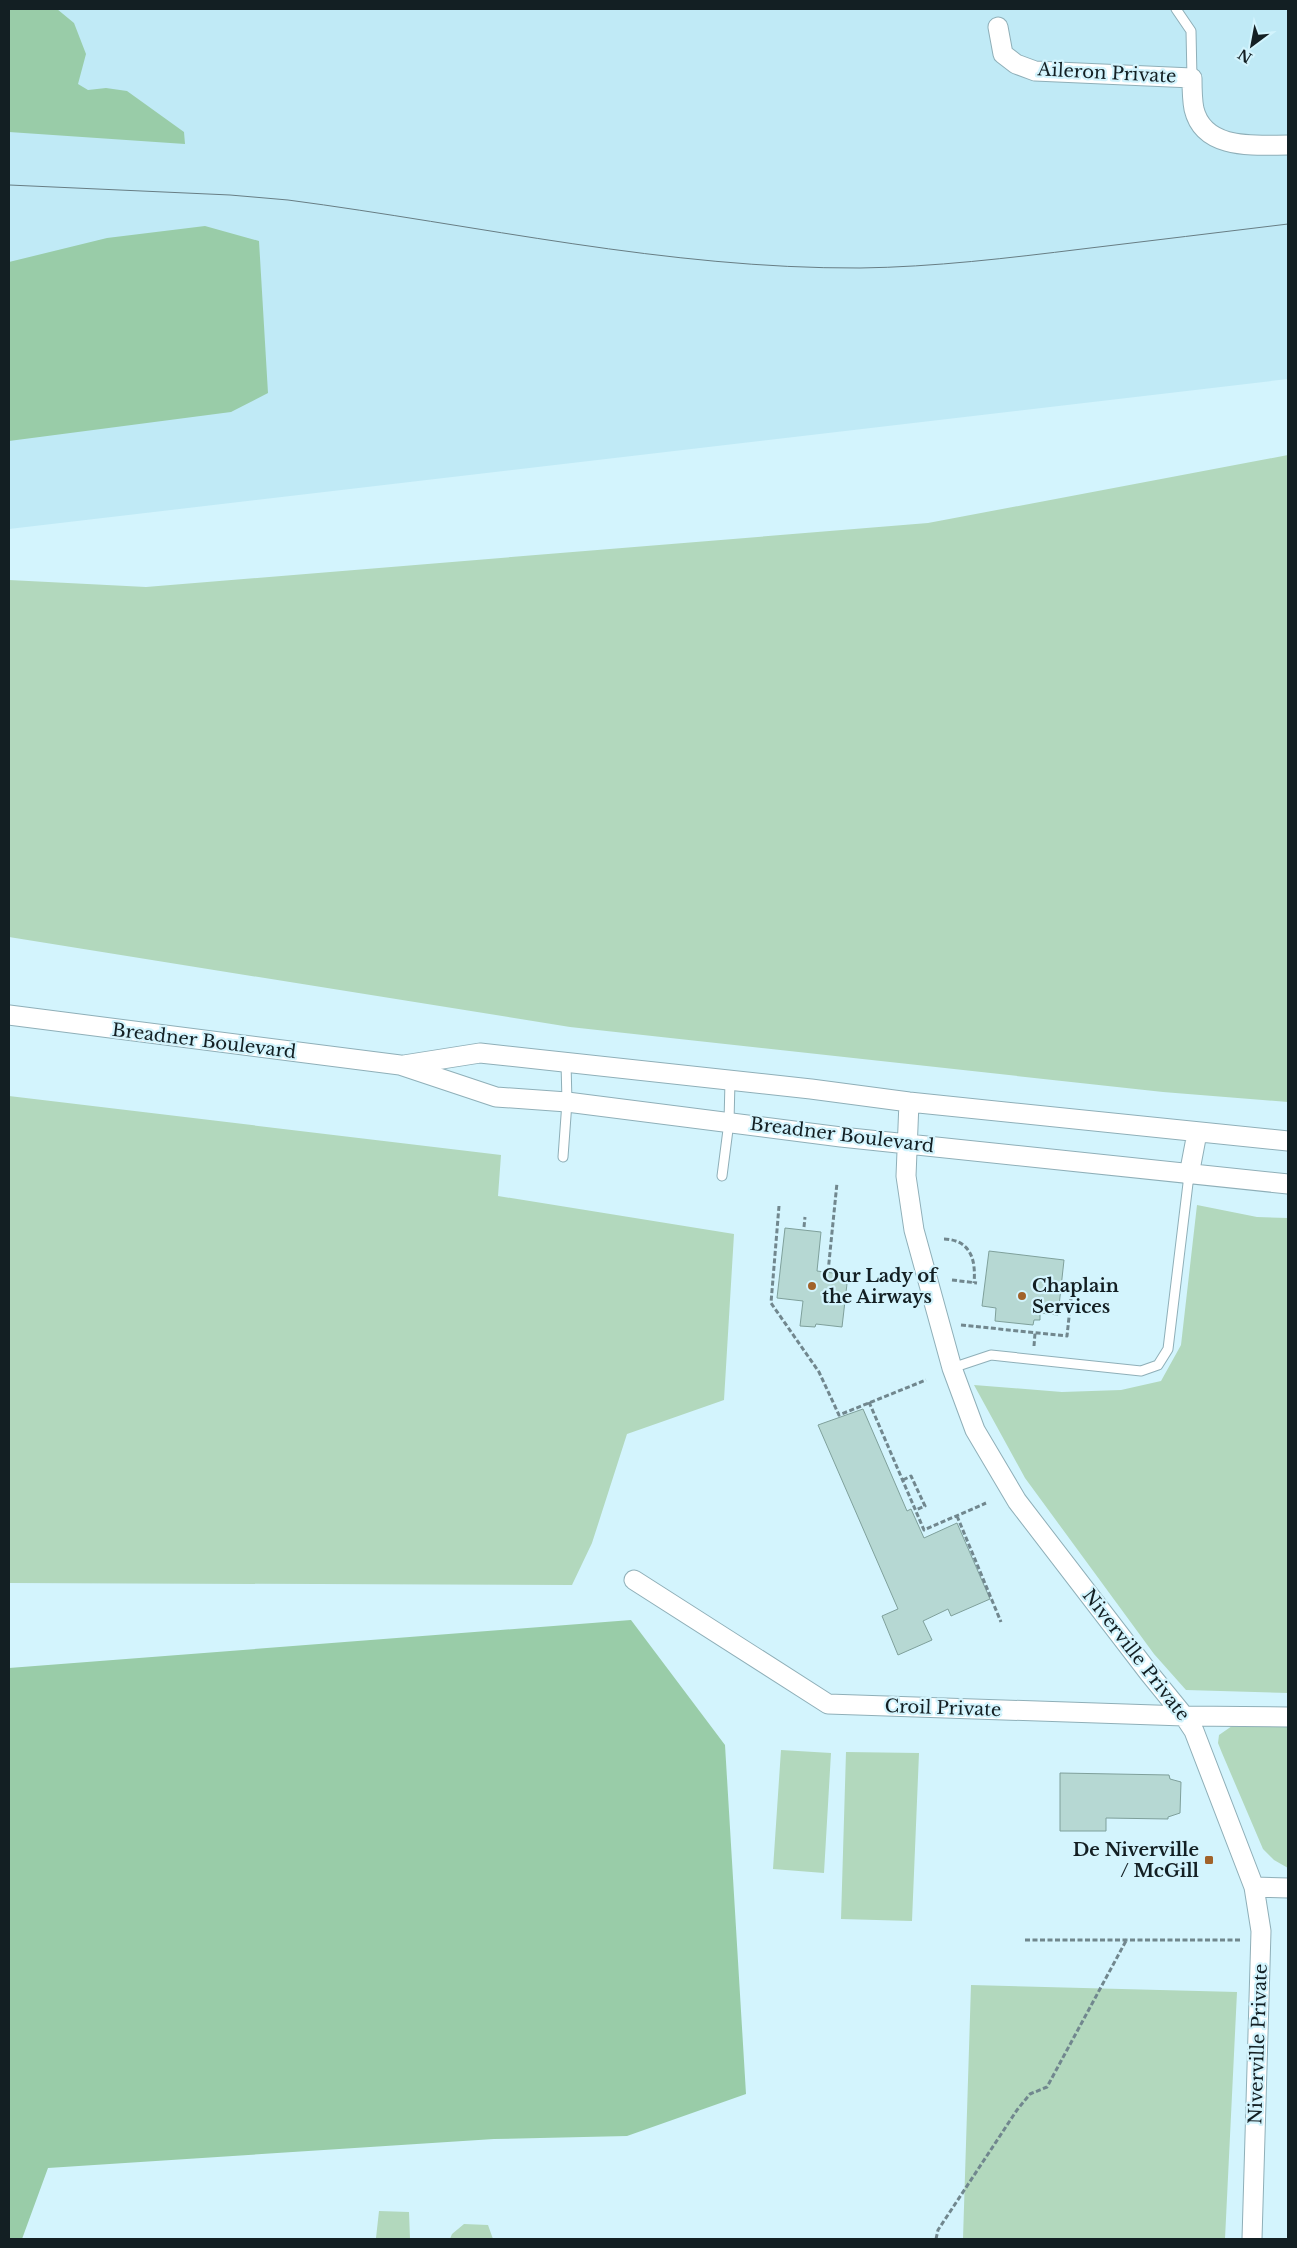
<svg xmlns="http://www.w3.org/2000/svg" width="1297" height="2248" font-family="'Libre Baskerville',serif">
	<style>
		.built { fill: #c0eaf6 }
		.green { fill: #b2d8bd }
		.forest { fill: #99cca8 }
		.building { fill: #b6d8d3; stroke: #7fa09b }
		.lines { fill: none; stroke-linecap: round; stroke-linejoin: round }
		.service-casing { stroke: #8fafb8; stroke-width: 11 }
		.minor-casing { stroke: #8fafb8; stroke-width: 21 }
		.path { stroke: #71878e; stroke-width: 3; stroke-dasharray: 5 2.5; stroke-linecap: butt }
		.service { stroke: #fff; stroke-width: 9 }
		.minor { stroke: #fff; stroke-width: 19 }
		.tram { stroke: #687e84; stroke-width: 1 }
		.poi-dot { fill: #a1622a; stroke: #d3f4fd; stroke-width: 2 }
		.labels { text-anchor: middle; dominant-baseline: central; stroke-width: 4.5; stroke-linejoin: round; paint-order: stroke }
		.street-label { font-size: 18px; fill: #131f23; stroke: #d3f4fd }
		.poi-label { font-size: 18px; font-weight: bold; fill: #131f23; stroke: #d3f4fd; text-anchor: start }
	</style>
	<rect width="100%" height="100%" fill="#d3f4fd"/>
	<path class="built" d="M9,9H1288V379L9,529Z"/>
	<path class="green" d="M1288,455V1102L1163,1092L570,1027L9,937V580L146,587L928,523Z
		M9,1096L501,1155L498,1196L734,1234L724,1400L627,1434L592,1543L572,1585L9,1583Z
		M1197,1205L1257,1217L1288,1218V1693L1186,1690L1154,1654L1025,1478L974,1385L1062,1392L1121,1390L1161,1381L1181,1345Z
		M1232,1726L1288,1727V1868L1274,1860L1263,1849L1222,1753L1218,1743L1219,1735Z
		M781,1750L831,1753L824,1873L773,1869Z
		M846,1752L919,1753L912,1921L841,1919Z
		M971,1985L1237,1992L1225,2239H963Z
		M379,2211L409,2212L410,2239L376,2238Z
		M464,2224L488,2225L493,2239H450L452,2234Z"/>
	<path class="forest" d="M9,9H57L74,23L86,54L78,84L88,90L106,88L127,91L184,132L185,144L9,132Z
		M205,226L259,241L268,393L231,412L9,441V262L107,238Z
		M631,1620L725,1745L746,2094L627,2136L494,2139L48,2168L22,2239H9V1668Z"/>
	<path class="building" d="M785,1228L821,1232L817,1271L848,1275L842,1327L816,1324L815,1327L800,1326L803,1301L777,1298Z
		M989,1251L1064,1260L1058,1315L1040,1313V1320H1034L1033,1325L995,1321L996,1308L982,1306Z
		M863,1409L907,1511L911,1509L924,1538L957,1523L990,1599L951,1616L948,1609L923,1621L932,1640L898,1655L882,1616L898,1609L818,1425Z
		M1060,1773L1169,1775L1170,1779L1181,1782L1180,1813L1168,1817V1819L1106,1818V1831H1060Z"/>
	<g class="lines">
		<defs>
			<path id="service" d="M1176,9L1191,31L1192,78
				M563,1157L567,1102L566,1063
				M722,1176L729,1122L730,1081
				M952,1368L991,1355L1141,1371L1158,1365L1168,1349L1189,1175"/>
			<path id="minor" d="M998,27L1003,54L1016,64L1035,71L1192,78C1192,88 1192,99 1194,109C1204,151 1256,145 1288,145
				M9,1015L400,1065L496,1097L567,1102L841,1137L1288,1184
				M404,1065L480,1053L811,1089L909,1102L1288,1141
				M909,1102L906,1176L914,1230L952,1368L975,1430L1017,1501L1149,1673L1184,1716L1194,1731L1254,1887L1261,1931L1252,2239
				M1189,1175L1197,1133
				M634,1580L828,1704L1184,1716L1288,1717
				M1254,1887L1288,1888"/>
		</defs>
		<use href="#service" class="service-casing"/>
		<use href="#minor" class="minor-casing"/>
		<path class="path" d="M779,1206L771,1303L819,1372L839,1415L926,1380
			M804,1227L805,1217
			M944,1239C971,1240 976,1260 974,1283
			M828,1272L837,1183
			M952,1280L977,1283
			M961,1325L1067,1336L1072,1289L1063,1288
			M1034,1346L1035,1333
			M869,1402L924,1530L986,1503
			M903,1480L911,1476L925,1506L916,1510
			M957,1516L1001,1622
			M1025,1940H1242
			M936,2239L938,2230L1017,2110L1030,2094L1047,2087L1127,1939"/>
		<use href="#service" class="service"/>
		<use href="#minor" class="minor"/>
		<path class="tram" d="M9,185L230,195L288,200C478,225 667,269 860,268C934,267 1009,258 1082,249C1151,241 1220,232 1288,224"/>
	</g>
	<g class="poi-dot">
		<circle cx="812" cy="1286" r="5"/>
		<circle cx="1022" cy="1296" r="5"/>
		<rect x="1204" y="1855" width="10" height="10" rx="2.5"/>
	</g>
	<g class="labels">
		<g class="street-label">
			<text transform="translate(1107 73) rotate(3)">Aileron Private</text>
			<text transform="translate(204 1041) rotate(7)">Breadner Boulevard</text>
			<text transform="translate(842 1135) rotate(7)">Breadner Boulevard</text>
			<text transform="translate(1136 1655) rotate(52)">Niverville Private</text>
			<text transform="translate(943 1708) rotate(2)">Croil Private</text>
			<text transform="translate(1258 2044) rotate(-88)">Niverville Private</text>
		</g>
		<g class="poi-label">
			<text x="822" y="1276">Our Lady of<tspan x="822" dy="21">the Airways</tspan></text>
			<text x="1032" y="1286">Chaplain<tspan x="1032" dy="21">Services</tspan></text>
			<text x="1199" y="1850" text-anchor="end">De Niverville<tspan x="1199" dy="21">/ McGill</tspan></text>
		</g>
	</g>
	<rect width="1297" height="2248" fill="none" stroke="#131f23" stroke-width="20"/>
	<g transform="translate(1252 45) rotate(212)" stroke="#d3f4fd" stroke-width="4" paint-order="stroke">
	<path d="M0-4L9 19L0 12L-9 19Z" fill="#131f23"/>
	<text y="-8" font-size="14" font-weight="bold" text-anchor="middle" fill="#131f23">N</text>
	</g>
</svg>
